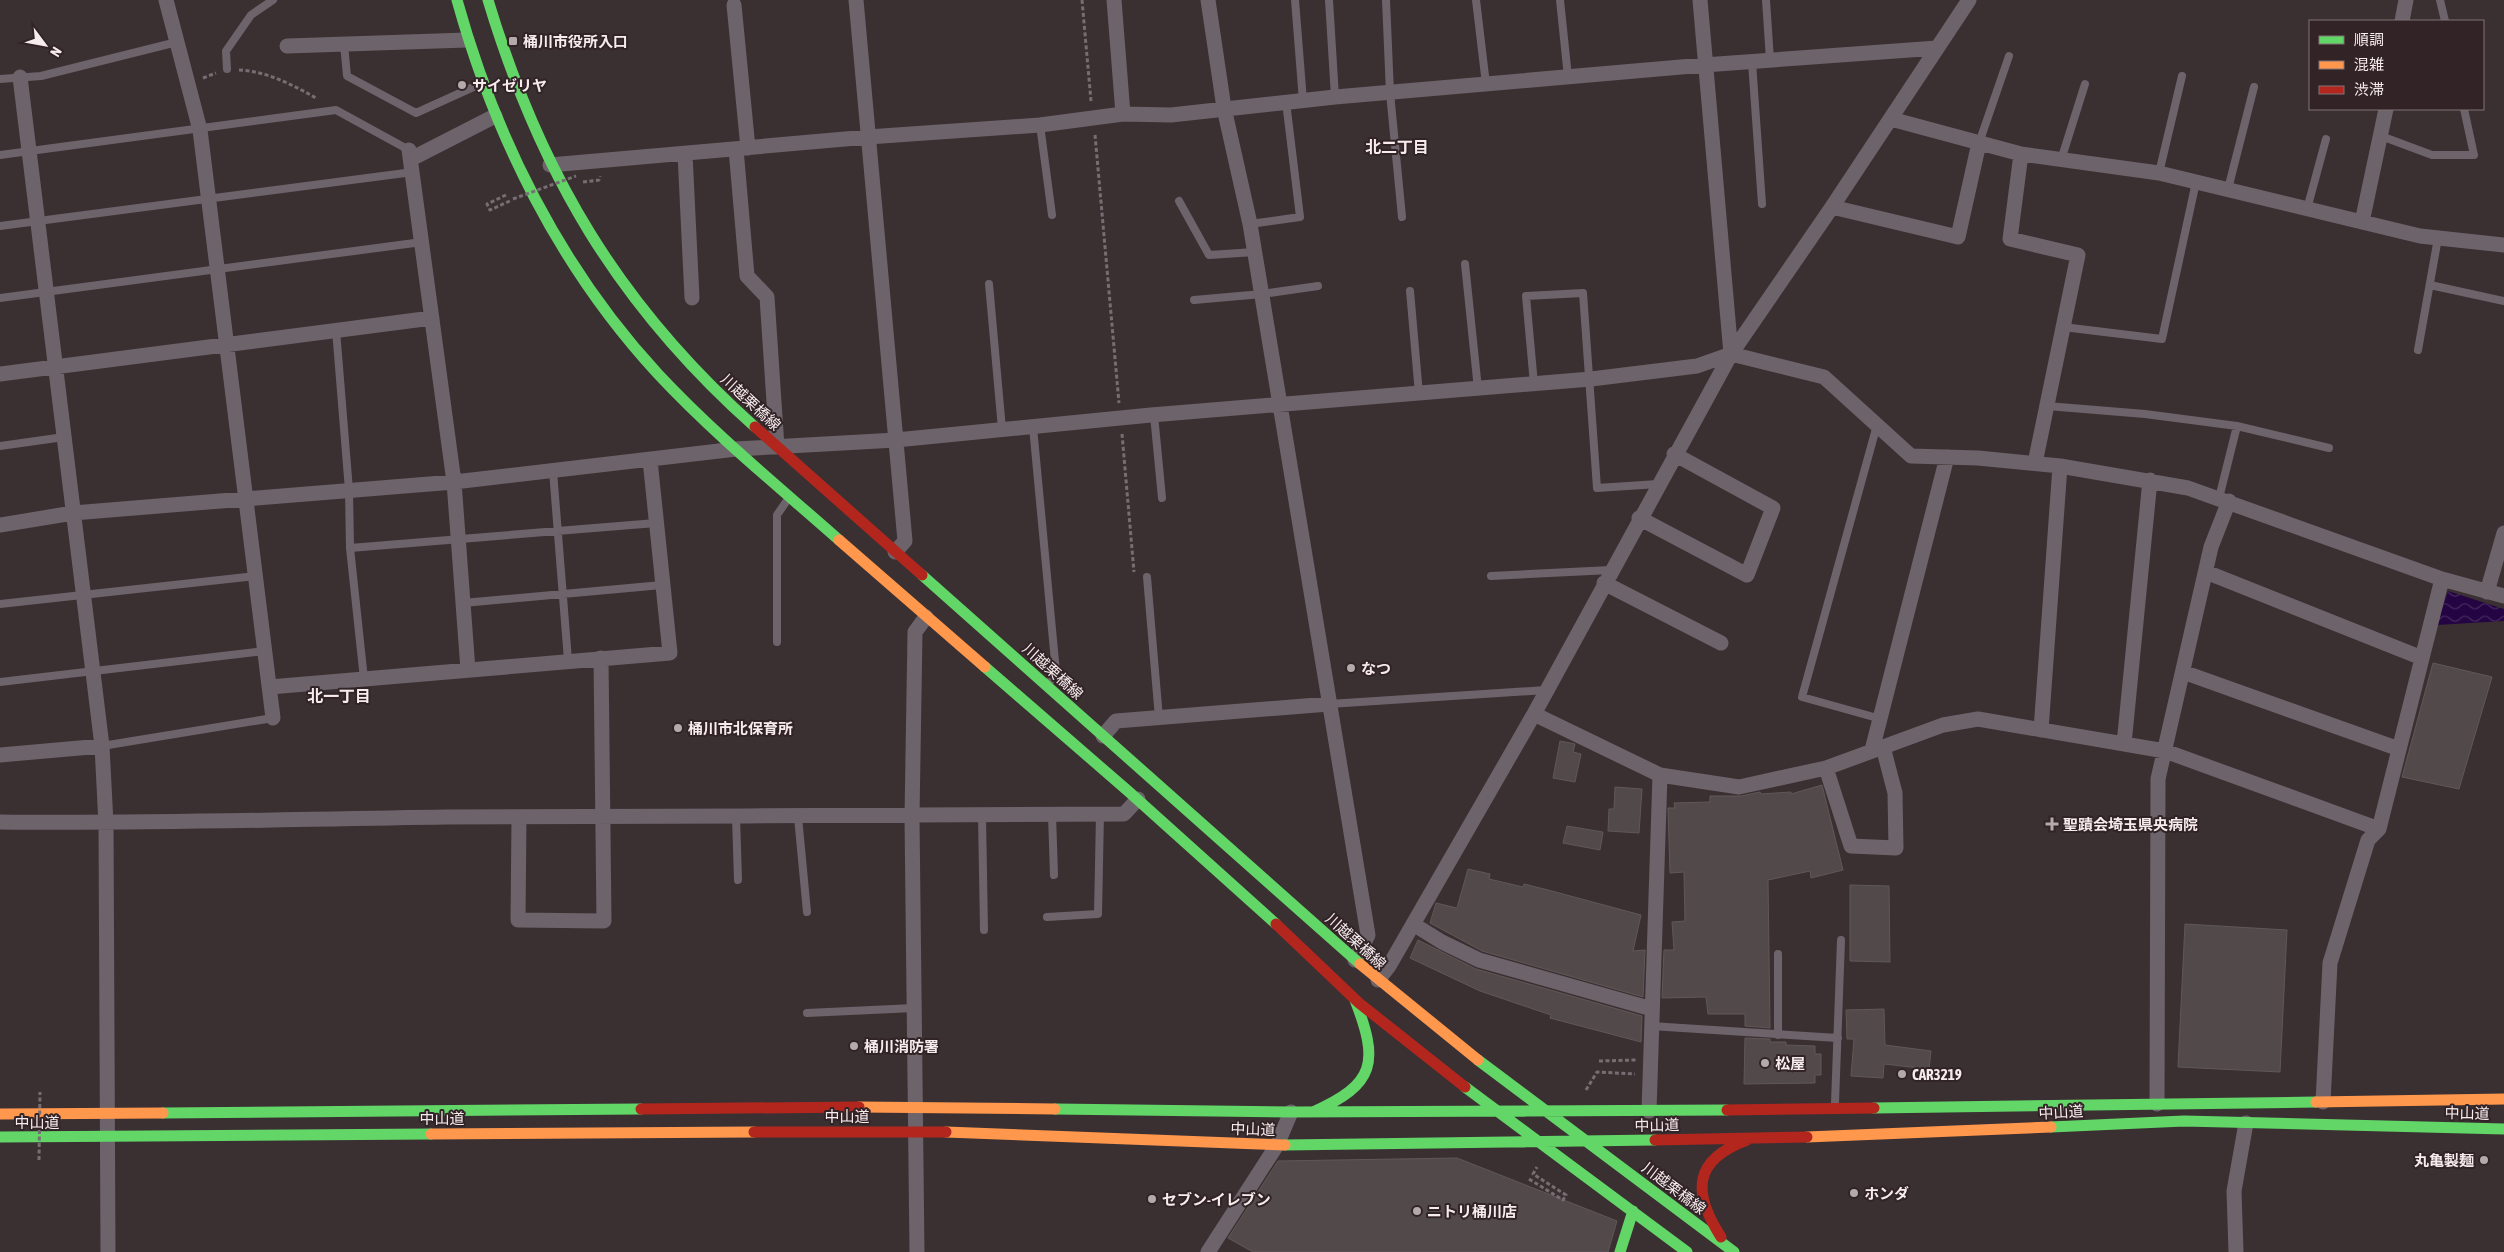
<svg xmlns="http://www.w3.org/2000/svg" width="2504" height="1252" font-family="'Asap Condensed','Noto Sans JP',sans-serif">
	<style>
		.water { fill: url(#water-waves) }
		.building { fill: #524a4a; stroke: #605858 }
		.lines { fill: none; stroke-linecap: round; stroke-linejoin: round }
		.path { stroke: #776e73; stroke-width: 3; stroke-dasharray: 4 2.5; stroke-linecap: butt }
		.lane { stroke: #6d636a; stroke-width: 8 }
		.street { stroke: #6d636a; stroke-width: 15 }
		.fast { stroke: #63d668; stroke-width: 11 }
		.slow { stroke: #ff974d; stroke-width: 11 }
		.jam { stroke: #b3261e; stroke-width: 11 }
		.path-bridge { stroke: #776e73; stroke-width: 3; stroke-dasharray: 4 2.5; stroke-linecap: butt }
		.poi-dot { fill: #b4aaac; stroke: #322327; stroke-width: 2 }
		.labels { text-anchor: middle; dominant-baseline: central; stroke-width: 4; stroke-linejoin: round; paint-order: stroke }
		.poi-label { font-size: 15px; font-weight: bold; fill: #f6ebed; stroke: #322327; text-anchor: start }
		.street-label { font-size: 15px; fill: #f6ebed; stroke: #322327 }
		.neighbourhood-label { font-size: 16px; font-weight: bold; fill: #f6ebed; stroke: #322327 }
	</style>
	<defs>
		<pattern id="water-waves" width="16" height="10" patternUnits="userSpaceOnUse" patternTransform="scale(1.25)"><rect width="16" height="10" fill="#240442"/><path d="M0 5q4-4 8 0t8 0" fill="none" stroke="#44295e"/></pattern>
	</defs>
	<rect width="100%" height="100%" fill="#3a3032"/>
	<path class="water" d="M2448,591L2504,609V621L2437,625Z"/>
	<path class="building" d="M2433,663L2492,677L2459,789L2402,777Z
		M1560,741L1575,744L1573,752L1581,754L1575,782L1553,778Z
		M1822,785L1843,870L1811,878L1810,871L1768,880L1770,1028L1745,1026V1014H1708L1706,997L1662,998L1664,950H1674L1672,922L1685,921L1684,872L1670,873L1668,808H1675L1674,803L1710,802V796H1741L1760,792L1761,794L1791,792V794Z
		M1615,787L1642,789L1639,833L1608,831L1609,809H1614Z
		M1567,826L1603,832L1600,850L1563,843Z
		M1468,869L1490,874L1489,879L1523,887L1524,884L1548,890L1641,915L1633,951L1645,950L1643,997L1482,951L1430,923L1436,903L1457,908Z
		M1850,885L1889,886L1890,962L1850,961Z
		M2185,924L2287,930L2280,1072L2178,1067Z
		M1418,940L1476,969L1642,1016L1641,1042L1550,1018L1551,1015L1480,991L1410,958Z
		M1884,1009L1885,1045L1931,1051L1929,1069L1884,1064L1883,1078L1851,1076L1854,1039H1847L1846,1010Z
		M1745,1038L1770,1039V1042H1786V1045L1815,1046V1054H1821V1075H1815V1083L1744,1084Z
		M1457,1158L1617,1221L1608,1252H1253L1228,1238L1278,1161Z"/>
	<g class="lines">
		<path class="path" d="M1082,0L1091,101
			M239,70C266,71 293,85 316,98
			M203,78L216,73
			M1095,135L1119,403
			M583,182L599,180L600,176
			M506,195L487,204L490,210L512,200
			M1122,434L1134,572
			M1599,1061L1636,1060
			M1586,1090L1597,1072L1635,1074
			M1529,1179L1563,1200L1566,1195L1533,1174L1537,1167"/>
		<path class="lane" d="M1295,0L1303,101
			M1329,0L1335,97
			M1386,0L1390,93L1402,217
			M1476,0L1486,84
			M1560,0L1568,77
			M1766,0L1770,60
			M2440,0L2445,21
			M344,44L347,76L416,113L480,84
			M1752,62L1762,204
			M227,69L226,51L251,15L273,0
			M0,79L41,76L177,42
			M1040,125L1052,215
			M2381,136L2432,155H2474L2464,109
			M1979,143L2009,56
			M0,155L336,110L409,150
			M2061,160L2085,84
			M2159,173L2182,76
			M2228,189L2254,87
			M1179,201L1209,255L1255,252
			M2307,209L2326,139
			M1250,224L1300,217L1286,102
			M0,226L413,172
			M1465,264L1478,389
			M989,284L1002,429
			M2430,285L2504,301
			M1410,291L1419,394
			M0,298L422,242
			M1194,300L1262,294L1318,286
			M2063,327L2162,339L2196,182
			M336,330L349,490L350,548L364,679
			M2418,350L2438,238
			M1534,384L1526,296L1583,293L1597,488L1658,484
			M2047,406L2145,414L2237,426L2329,448
			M1154,415L1162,498
			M1877,425L1802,697L1881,719
			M1033,427L1056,672L1048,684
			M0,446L64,437
			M553,471L568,660
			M2219,498L2237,426
			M350,548L656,523
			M1491,576L1611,570
			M1147,577L1159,718
			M463,603L662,585
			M0,604L256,576
			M777,642V515L788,499
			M0,682L265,651
			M1329,704L1546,690
			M102,746L273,718
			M1052,815L1054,875
			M982,816L984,930
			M736,817L738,880
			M798,817L807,912
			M1047,917L1098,914L1100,814
			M1778,954V1035
			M807,1013L914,1008
			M1651,1026L1838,1038
			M1835,1103L1841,940"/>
		<path class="street" d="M166,0L200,130L273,718
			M856,0L905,541L895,552
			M1114,0L1123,114
			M1208,0L1224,108L1250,224L1368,935L1355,960
			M1700,0L1731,354
			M734,5L748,148
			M2402,21L2406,0
			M287,46L467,40
			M20,77L102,746L106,824L108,1252
			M1891,119L2021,154L2159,173L2420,236L2504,245
			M736,149L747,276L767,297L777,447
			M409,150L454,482L468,670
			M685,154L692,298
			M2021,154L2010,239L2078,255L2035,463
			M411,159L495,116
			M550,165L868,137L1040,125L1123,114L1171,115L1335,97L1704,65L1937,48
			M1832,207L1958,237L1979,143
			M2362,222L2386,109
			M0,374L432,318
			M1639,518L1747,575L1773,508L1674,454
			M0,525L73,513L454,482L736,449L896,440L1151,415L1591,379L1697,366L1731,354L1824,377L1911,456L1978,458L2060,466L2188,488L2442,579L2504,596
			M2206,572L2422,658
			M1604,583L1721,643
			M2487,592L2504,533
			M2183,672L2399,749
			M270,687L670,653L650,460
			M1534,714L1660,775L1739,787L1826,768L1943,725L1978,719L2165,751L2379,829
			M2041,730L2060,466
			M1103,736L1116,721L1329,704
			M2124,744L2150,480
			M1872,750L1947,457
			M0,755L102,746
			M1826,768L1851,846L1896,848L1895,793L1883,747
			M519,817L518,920L604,921L601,658
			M0,822C149,824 297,819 446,817C672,815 898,817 1124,814L1138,799
			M1413,924L1442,942L1479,960L1652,1009
			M1378,980L1389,966L1534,714L1731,354L1832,207L1969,0
			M2323,1102L2330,963L2368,840L2379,829L2442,579
			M2157,1104L2158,779L2211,547L2229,501
			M1649,1111L1660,775
			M917,1252L912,817L915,632L926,617
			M1208,1252L1277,1145L1291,1112
			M2236,1252L2234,1191L2246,1123"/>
		<path class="fast" d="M457,0C495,137 560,268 658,374C714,434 778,486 839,540
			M488,0C540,173 619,306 755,427
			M922,575L1360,964
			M985,667L1128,791L1276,924
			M1478,1060L1734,1252
			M1465,1087L1687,1252
			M1874,1108L2316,1102
			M1055,1109L1291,1112L1727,1110
			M1313,1112C1376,1084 1379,1062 1355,1000
			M163,1113L641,1109
			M2051,1127L2184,1121L2504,1129
			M0,1137L431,1134
			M1285,1145L1655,1140
			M1620,1252L1633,1211"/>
		<path class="slow" d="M839,540L985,667
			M1360,964L1478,1060
			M2316,1102L2504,1099
			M859,1107L1055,1109
			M0,1114L163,1113
			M946,1132L1285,1145
			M431,1134L754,1132
			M1807,1137L2051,1127"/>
		<path class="jam" d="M755,427L922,575
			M1276,924L1359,1003L1465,1087
			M641,1109L859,1107
			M1727,1110L1874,1108
			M754,1132H946
			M1655,1140L1807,1137
			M1721,1237C1692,1192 1693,1160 1747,1140"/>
		<path class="path-bridge" d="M513,199L576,176
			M39,1160L40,1092"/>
	</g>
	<g class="poi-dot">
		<rect x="508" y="36" width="10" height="10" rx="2.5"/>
		<circle cx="462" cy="85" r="5"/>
		<circle cx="1351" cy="668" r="5"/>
		<circle cx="678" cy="728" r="5"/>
		<path d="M2049.5 816.5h5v5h5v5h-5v5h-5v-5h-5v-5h5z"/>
		<circle cx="854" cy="1046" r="5"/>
		<circle cx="1765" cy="1063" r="5"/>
		<circle cx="1902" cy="1074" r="5"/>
		<circle cx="2484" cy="1160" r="5"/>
		<circle cx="1854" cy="1193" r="5"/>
		<circle cx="1152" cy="1199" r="5"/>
		<circle cx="1417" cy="1211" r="5"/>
	</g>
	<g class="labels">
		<g class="poi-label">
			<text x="523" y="41">桶川市役所入口</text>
			<text x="472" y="85">サイゼリヤ</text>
			<text x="1361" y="668">なつ</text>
			<text x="688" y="728">桶川市北保育所</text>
			<text x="2063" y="824">聖蹟会埼玉県央病院</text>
			<text x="864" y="1046">桶川消防署</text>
			<text x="1775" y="1063">松屋</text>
			<text x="1912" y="1074">CAR3219</text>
			<text x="2474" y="1160" text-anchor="end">丸亀製麺</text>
			<text x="1864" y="1193">ホンダ</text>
			<text x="1162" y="1199">セブン-イレブン</text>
			<text x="1427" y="1211">ニトリ桶川店</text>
		</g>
		<g class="street-label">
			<text transform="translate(751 402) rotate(43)">川越栗橋線</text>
			<text transform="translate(1053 671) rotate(42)">川越栗橋線</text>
			<text transform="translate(1356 941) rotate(42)">川越栗橋線</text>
			<text transform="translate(2061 1112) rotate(-3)">中山道</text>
			<text transform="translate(2467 1113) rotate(1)">中山道</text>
			<text x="847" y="1116">中山道</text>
			<text x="442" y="1118">中山道</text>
			<text x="37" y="1122">中山道</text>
			<text transform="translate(1657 1125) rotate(-1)">中山道</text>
			<text transform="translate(1253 1129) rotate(2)">中山道</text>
			<text transform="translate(1674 1188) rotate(37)">川越栗橋線</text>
		</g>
		<g class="neighbourhood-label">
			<text x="1397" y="147">北二丁目</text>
			<text x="339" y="696">北一丁目</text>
		</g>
	</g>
	<rect x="2309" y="20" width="175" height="90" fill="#322327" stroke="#807376"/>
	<rect x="2319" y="36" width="25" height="8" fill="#63d668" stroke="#807376"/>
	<text x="2354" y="45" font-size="15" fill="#f6ebed">順調</text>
	<rect x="2319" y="61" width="25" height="8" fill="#ff974d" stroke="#807376"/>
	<text x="2354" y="70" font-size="15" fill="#f6ebed">混雑</text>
	<rect x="2319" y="86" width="25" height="8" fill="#b3261e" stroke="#807376"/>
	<text x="2354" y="95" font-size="15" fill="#f6ebed">渋滞</text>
	<g transform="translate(45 45) rotate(122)" stroke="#322327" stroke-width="4" paint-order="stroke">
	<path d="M0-4L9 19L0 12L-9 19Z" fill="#f6ebed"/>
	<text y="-8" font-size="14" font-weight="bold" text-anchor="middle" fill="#f6ebed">N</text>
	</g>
</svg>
